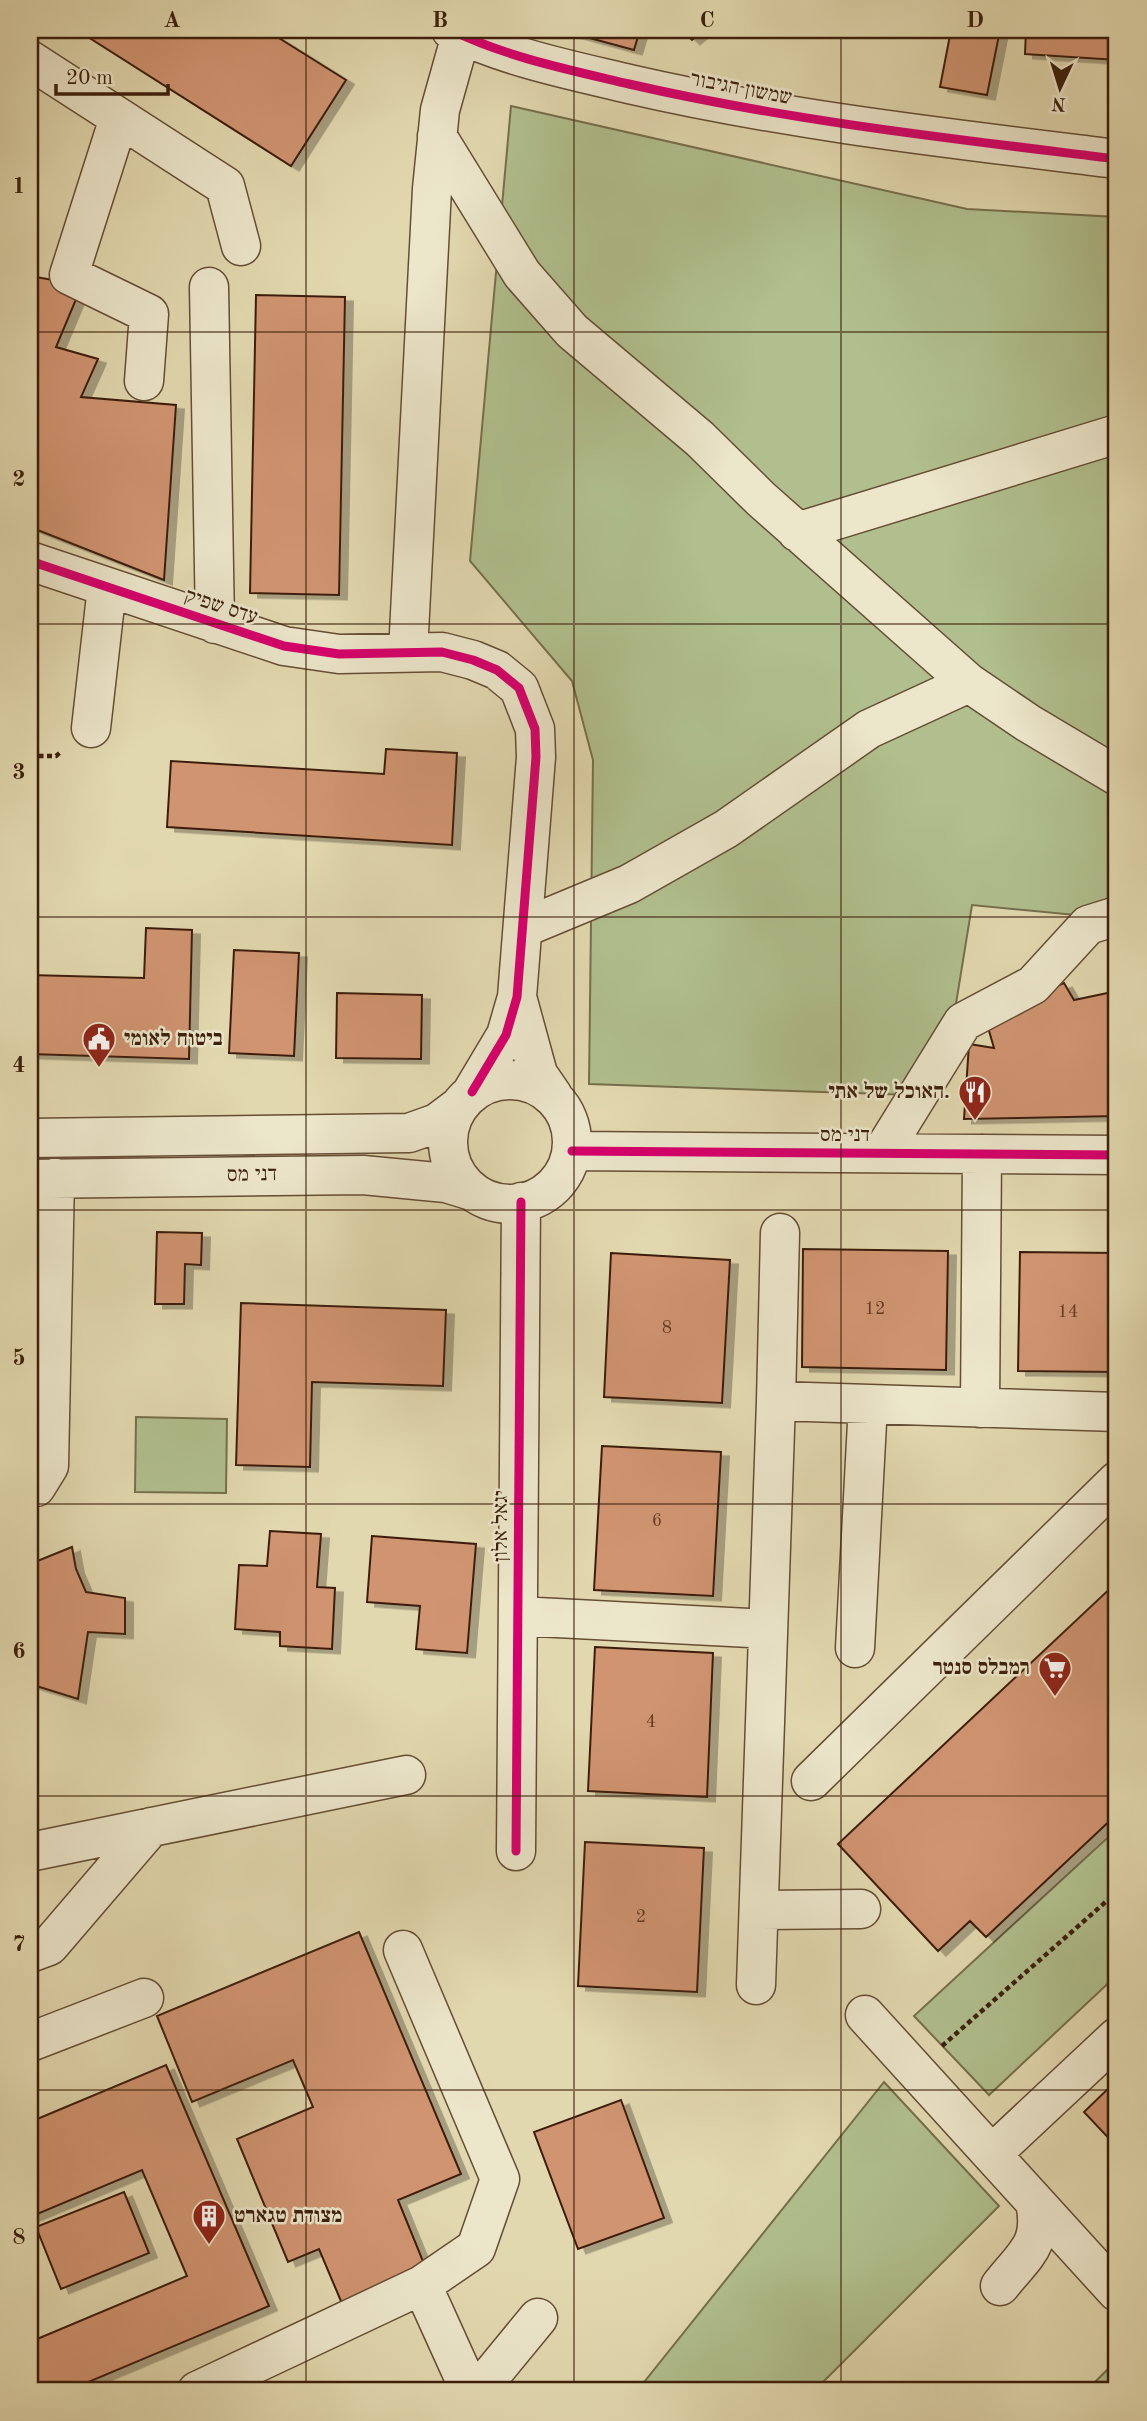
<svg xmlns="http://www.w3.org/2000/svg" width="1147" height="2421" font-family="'Old Standard TT','Frank Ruhl Libre',serif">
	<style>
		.green { fill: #b0bf8d; stroke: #766f4c; stroke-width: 2 }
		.building { fill: #d09471; stroke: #3d1f0b; stroke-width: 2; filter: url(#shadow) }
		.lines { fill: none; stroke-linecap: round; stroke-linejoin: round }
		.minor-casing { stroke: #664d34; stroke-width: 41 }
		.path { stroke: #3d1f0b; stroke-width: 4.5; stroke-dasharray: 5 3.5; stroke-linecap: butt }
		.minor { stroke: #ece6cb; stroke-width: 38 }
		.cycleway-casing { stroke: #ece6cb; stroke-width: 13 }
		.cycleway { stroke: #d6006c; stroke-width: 9 }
		.grid { fill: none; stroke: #3d1f0b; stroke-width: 2; stroke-opacity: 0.55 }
		.labels { text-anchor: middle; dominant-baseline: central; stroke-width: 5; stroke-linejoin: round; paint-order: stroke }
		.number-label { font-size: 18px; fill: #623c24 }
		.street-label { font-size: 21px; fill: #3d1f0b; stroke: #ece6cb }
		.poi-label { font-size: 21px; font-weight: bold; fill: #3d1f0b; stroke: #ece6cb; text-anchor: start }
		.neatline { fill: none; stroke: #3d1f0b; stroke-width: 2.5 }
		.grid-label { font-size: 23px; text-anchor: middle; font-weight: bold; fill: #3d1f0b }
	</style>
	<defs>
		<filter id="shadow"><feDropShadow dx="8" dy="4.5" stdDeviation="0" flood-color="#0004"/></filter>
	</defs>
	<rect width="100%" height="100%" fill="#e2d8af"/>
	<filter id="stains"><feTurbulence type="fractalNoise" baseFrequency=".00286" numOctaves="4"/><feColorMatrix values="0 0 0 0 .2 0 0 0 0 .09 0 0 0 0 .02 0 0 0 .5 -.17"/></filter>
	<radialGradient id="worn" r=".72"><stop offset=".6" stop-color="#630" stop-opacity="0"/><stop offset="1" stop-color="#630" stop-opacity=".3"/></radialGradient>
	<path class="green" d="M511,106L967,209L1117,217V919L972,905L941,1096L589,1084L593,760L572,681L470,561Z
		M136,1417L227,1419L226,1493L135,1492Z
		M1117,1829V1975L989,2095L914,2016Z
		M884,2082L999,2206L814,2391H637Z
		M1117,2360V2391H1086Z"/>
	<path class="building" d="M77,30H266L346,80L291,166Z
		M560,30H640L634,50Z
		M682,30H704L692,40Z
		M951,30H1000L987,95L940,87Z
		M1026,30H1117V60L1025,54Z
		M30,276L82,285L56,347L98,359L81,397L176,405L164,580L30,527Z
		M256,295L345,297L339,595L250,593Z
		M386,749L457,753L452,845L167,827L171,761L384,774Z
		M146,928L192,930L189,1059L30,1054V975L144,978Z
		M234,950L299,953L294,1056L229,1053Z
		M1064,983L1074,1000L1117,991V1116L964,1119L969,1044L994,1048L985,1017Z
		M337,993L422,995L421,1059L336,1058Z
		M157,1232L202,1233L201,1265L185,1264L184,1304H155Z
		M803,1249L948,1251L946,1370L802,1367Z
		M1020,1252L1117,1253V1372L1018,1371Z
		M611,1253L730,1260L722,1403L604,1397Z
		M241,1303L446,1310L443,1386L312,1382L310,1467L236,1465Z
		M602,1446L721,1452L713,1596L594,1590Z
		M270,1531L321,1534L317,1587L335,1588L332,1649L280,1646V1632L235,1629L239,1565L267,1566Z
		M372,1536L476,1544L467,1653L416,1649L420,1606L367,1602Z
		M72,1547L76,1569L86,1592L125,1598V1634L88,1632L78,1699L30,1684V1564Z
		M1117,1582V1814L986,1937L970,1921L938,1951L838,1844Z
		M595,1647L713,1653L707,1797L588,1791Z
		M585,1842L704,1848L697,1992L578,1986Z
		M359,1932L461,2174L398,2200L427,2271L343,2306L319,2249L288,2262L237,2139L313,2107L293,2060L192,2102L157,2016Z
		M166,2065L269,2306L67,2391H30V2342L187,2276L142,2170L30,2217V2122Z
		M1117,2080V2147L1084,2112Z
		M621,2100L664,2218L578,2249L534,2132Z
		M124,2192L149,2253L61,2289L36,2227Z"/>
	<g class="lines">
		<defs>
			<path id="minor" d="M451,30C506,57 570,70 629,84C790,121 954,139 1117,159
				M30,60L225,186L241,246
				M119,118L69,275L149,314L144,381
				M437,136L522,274L572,331L700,439L761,499L969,683L1028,723L1117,776
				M209,287L215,624
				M797,532L1117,434
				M30,561L284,646L339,654L442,652L473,660L497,670L519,688L535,729L536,757L517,997L506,1035L472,1092
				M408,652L432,189L440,110L461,35
				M91,728L107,587
				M523,928L629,884L726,829L869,729L969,683
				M517,997L538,1074L553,1096
				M448 1142a62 62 0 1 1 124 0a62 62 0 1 1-124 0Z
				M30,1138L409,1133L437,1123L457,1108
				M572,1151L1117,1155
				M882,1153L963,1022L1033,985L1088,925L1117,916
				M30,1179L363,1175L446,1183L472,1191
				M776,1401L780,1233
				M980,1408L982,1154
				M30,1487H36L49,1466L55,1178
				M518,1616L768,1629
				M855,1648L868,1404
				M811,1781L1117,1481
				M516,1851L521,1202
				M30,1852L406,1775
				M759,1910L861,1909
				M30,1953L49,1946L151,1827
				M756,1985L776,1401L1117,1412
				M865,2015L1117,2292
				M30,2042L144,1998
				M992,2154L1117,2037
				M422,2285L470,2391
				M1000,2286C1025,2254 1044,2245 1035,2202
				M197,2391L422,2285L476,2248L500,2179L403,1950
				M478,2391L538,2318"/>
		</defs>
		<use href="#minor" class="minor-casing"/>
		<path class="path" d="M30,756H56L62,751
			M942,2046L1117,1892"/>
		<use href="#minor" class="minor"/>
		<defs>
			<path id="cycleway" d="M451,30C506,57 570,70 629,84C790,121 954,139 1117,159
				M30,561L284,646L339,654L442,652L473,660L497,670L519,688L535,729L536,757L517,997L506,1035L472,1092
				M572,1151L1117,1155
				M516,1851L521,1202"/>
		</defs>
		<use href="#cycleway" class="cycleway-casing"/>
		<use href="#cycleway" class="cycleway"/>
	</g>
	<path class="grid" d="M306,30V2391M574,30V2391M841,30V2391M30,332H1117M30,624H1117M30,917H1117M30,1210H1117M30,1504H1117M30,1796H1117M30,2090H1117"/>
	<defs>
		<symbol id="civic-pin" viewBox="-11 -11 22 30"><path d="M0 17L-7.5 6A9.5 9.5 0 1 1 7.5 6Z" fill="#8f2418" stroke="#ece6cb"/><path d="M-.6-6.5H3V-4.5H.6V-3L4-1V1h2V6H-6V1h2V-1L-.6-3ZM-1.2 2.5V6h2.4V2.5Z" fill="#fff"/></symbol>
		<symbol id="restaurant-pin" viewBox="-11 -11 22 30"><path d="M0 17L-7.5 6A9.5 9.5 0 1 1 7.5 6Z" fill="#8f2418" stroke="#ece6cb"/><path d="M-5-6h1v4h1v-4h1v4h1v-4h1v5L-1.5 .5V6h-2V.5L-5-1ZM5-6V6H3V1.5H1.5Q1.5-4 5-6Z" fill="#fff"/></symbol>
		<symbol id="supermarket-pin" viewBox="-11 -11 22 30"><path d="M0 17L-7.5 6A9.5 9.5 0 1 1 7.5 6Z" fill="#8f2418" stroke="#ece6cb"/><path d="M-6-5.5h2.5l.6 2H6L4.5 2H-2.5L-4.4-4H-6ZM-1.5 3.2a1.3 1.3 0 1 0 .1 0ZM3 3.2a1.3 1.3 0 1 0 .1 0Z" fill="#fff"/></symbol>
		<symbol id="building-pin" viewBox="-11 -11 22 30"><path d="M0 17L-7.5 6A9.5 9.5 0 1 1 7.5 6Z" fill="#8f2418" stroke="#ece6cb"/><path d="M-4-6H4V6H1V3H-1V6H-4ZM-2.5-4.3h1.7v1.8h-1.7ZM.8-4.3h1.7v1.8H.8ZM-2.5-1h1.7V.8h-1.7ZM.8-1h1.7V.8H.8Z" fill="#fff"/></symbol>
	</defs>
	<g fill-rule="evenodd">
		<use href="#civic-pin" x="80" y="1020" width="38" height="52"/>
		<use href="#restaurant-pin" x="956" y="1073" width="38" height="52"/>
		<use href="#supermarket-pin" x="1036" y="1649" width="38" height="52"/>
		<use href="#building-pin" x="190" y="2197" width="38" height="52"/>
	</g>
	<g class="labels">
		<g class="number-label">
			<text x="875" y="1309">12</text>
			<text x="1068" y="1312">14</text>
			<text x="667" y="1328">8</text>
			<text x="657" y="1521">6</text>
			<text x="651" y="1722">4</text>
			<text x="641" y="1917">2</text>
		</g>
		<g class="street-label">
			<text transform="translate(741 89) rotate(11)">שמשון הגיבור</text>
			<text transform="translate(221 607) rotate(18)">עדס שפיק</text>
			<text x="845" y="1135">דני מס</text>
			<text transform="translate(252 1175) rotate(-1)">דני מס</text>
			<text transform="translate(501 1526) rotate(-90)">יגאל אלון</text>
		</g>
		<g class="poi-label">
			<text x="124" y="1039">ביטוח לאומי</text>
			<text x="950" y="1092" text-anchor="end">האוכל של אתי.</text>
			<text x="1030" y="1668" text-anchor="end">רמבלס סנטר</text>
			<text x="234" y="2216">מצודת טגארט</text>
		</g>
	</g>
	<rect width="1147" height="2421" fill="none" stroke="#e2d8af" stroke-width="77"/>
	<g transform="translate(1060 88) rotate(184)" stroke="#ece6cb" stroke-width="5" paint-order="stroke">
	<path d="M0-5L12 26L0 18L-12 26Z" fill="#3d1f0b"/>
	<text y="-10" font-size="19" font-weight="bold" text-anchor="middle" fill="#3d1f0b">N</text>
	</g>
	<path d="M56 84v10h112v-10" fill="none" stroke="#3d1f0b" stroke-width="3.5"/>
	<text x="66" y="84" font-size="21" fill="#3d1f0b" stroke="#ece6cb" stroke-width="5" paint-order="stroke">20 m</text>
	<rect x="38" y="38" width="1070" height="2344" class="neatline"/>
	<g class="grid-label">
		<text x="172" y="27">A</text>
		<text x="440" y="27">B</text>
		<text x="707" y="27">C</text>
		<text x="975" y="27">D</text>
		<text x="19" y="193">1</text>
		<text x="19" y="486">2</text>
		<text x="19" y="779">3</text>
		<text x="19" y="1072">4</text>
		<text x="19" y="1365">5</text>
		<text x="19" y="1658">6</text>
		<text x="19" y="1951">7</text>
		<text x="19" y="2244">8</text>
	</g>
	<rect width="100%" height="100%" filter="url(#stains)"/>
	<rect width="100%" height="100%" fill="url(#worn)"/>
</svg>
